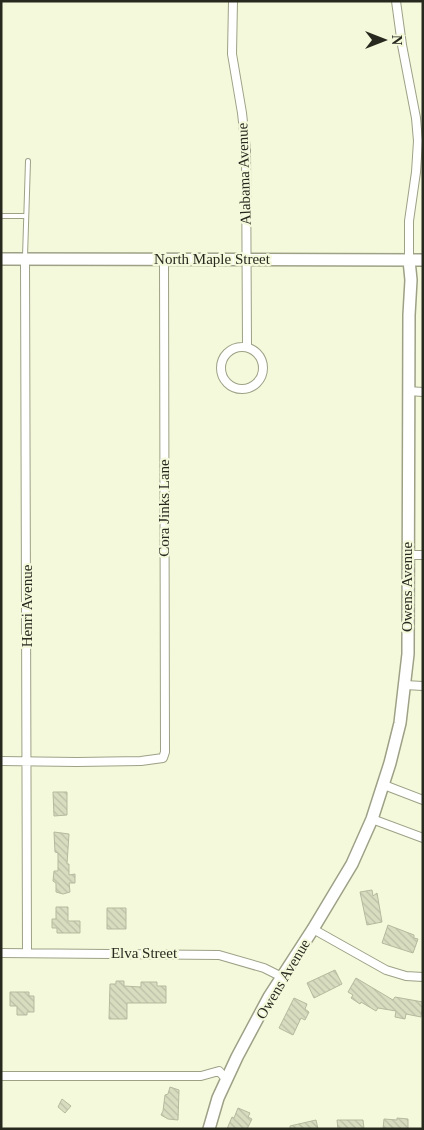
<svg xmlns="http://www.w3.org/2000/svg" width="424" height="1130" font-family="'Times New Roman',serif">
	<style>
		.building { fill: url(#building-back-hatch); stroke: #b5b99d }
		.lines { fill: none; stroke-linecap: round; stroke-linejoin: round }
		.lane-casing { stroke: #9ea186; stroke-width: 6 }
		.street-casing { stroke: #9ea186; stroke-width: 10 }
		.secondary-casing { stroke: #9ea186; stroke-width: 14 }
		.lane { stroke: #fff; stroke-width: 4 }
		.street { stroke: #fff; stroke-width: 8 }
		.secondary { stroke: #fff; stroke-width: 11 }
		.labels { text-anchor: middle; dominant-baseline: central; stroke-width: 4.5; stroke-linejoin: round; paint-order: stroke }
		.street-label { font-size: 15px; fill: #28291e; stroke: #f5f9dc }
	</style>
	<defs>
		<pattern id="building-back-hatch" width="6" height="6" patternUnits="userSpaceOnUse" patternTransform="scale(1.25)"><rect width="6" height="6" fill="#d9ddc0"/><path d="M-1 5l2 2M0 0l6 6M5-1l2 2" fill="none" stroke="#babea5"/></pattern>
	</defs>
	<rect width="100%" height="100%" fill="#f5f9dc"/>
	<path class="building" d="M53,792H67V815L54,816Z
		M54,832L69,834L67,864H69V875L75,874V883H69L70,892L63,894L56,892V883L53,881L54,871H58V853L55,852Z
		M372,890L373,896L377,893L382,922L367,925L360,892Z
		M56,907H68V921H80V933H57V928H52V919H56Z
		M107,908H126V929H107Z
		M388,925L414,935V938L418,939L413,953L382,943Z
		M335,970L342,984L314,998L307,983Z
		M356,978L393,1000L395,997L423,1002L421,1017L406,1014L405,1019L395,1017L396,1011L378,1008L376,1011L361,1002L360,1004L351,998L353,995L348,992Z
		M116,981H124V986L141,987V982H157V986H166V1003H127V1019H109L110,984H116Z
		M10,992H29V996H34V1012H27V1015H17V1006H10Z
		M294,998L307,1004L305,1009L309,1012L305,1020L301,1018L293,1035L279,1028Z
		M170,1087L179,1090L178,1120L168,1119L161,1115L163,1111L165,1095L168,1094Z
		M62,1099L71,1106L65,1113L58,1107Z
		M238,1108L250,1113L248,1117L252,1119L247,1129H227L232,1117L234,1118Z
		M397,1118L408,1119V1129H383L384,1119L397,1120Z
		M316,1120L318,1129H290V1126Z
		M337,1120H363L364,1129H338Z"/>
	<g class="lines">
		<defs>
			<path id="lane" d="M1,216H26
				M25,257L28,161"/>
			<path id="street" d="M233,1L232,54L242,113L246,150L247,347
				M396,1L402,45L416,118L418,141L416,172L409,221V260
				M25,259L27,953
				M221 368a21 21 0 1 1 42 0a21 21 0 1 1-42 0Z
				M408,391L423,392
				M407,555H423
				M405,685L423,686
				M1,761L77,762L141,761L163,758L165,752L164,259
				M384,785L423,800
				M372,819L423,838
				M313,929L386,970L406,976L423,977
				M1,953L219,955L264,968L282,977
				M1,1076H201L219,1071L226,1079"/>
			<path id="secondary" d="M1,259L423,260
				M209,1129L218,1098L237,1057L269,997L313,929L352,864L372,819L390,763L400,723L408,654L409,315L411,280L409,260"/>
		</defs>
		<use href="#lane" class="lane-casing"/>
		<use href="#street" class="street-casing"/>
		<use href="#secondary" class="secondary-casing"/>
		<use href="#lane" class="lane"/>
		<use href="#street" class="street"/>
		<use href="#secondary" class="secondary"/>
	</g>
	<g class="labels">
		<g class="street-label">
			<text transform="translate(244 174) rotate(-92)">Alabama Avenue</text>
			<text x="212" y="259">North Maple Street</text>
			<text transform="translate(164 508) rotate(-90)">Cora Jinks Lane</text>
			<text transform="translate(407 587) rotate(-90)">Owens Avenue</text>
			<text transform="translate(27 606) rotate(-90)">Henri Avenue</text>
			<text x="144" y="953">Elva Street</text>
			<text transform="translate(283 979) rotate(-59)">Owens Avenue</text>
		</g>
	</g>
	<rect width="424" height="1130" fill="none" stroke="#28291e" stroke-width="5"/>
	<g transform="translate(384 40) rotate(90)" stroke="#f5f9dc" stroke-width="4" paint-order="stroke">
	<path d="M0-4L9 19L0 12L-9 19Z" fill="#28291e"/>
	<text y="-8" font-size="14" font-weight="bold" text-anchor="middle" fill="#28291e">N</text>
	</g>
</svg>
